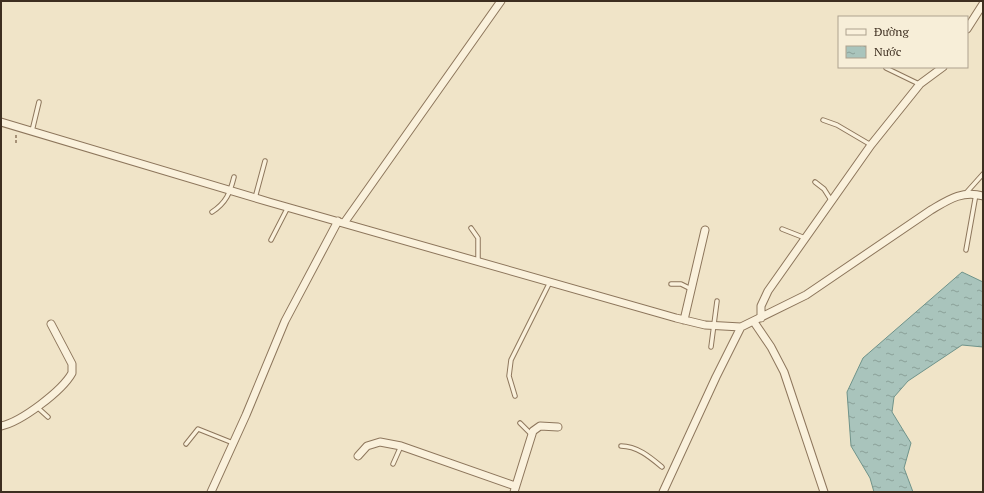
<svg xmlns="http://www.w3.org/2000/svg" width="984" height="493" font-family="'PT Serif',serif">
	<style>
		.water { fill: url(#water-ripples); stroke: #6f938a }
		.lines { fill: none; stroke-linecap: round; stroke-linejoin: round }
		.service-casing { stroke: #8d765c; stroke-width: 5.5 }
		.minor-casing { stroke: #8d765c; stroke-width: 9 }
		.path { stroke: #8d765c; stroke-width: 1.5; stroke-dasharray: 3 2; stroke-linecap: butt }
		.service { stroke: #faf1dc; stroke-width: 3.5 }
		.minor { stroke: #faf1dc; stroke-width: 7 }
	</style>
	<defs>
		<pattern id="water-ripples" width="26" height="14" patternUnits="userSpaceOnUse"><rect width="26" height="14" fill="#a9c4bc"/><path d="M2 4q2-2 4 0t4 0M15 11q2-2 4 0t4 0" fill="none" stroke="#8ba098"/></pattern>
	</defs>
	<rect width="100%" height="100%" fill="#f0e4c8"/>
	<path class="water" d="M962,272L983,282V347L962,345L908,381L894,397L892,412L911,443L904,468L913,492H874L870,478L851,446L847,392L863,358Z"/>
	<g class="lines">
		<defs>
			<path id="service" d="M886,68L919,84
				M823,120L837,125L871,145
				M32,131L39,102
				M815,182L824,189L831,200
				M966,193L983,174
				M255,198L265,161
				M212,212C226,203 230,193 234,177
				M471,228L478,238V261
				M782,229L805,238
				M271,240L288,207
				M966,250L976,194
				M671,284H681L691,289
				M711,347L717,301
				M515,396L509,376L511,360L550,282
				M37,407L48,417
				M520,423L531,434
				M186,444L198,429L233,443
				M621,446C637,446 650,457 662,467
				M393,464L401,446"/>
			<path id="minor" d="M967,29L983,4
				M1,122L269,202L676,318L705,325L741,327L806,295L931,210C948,200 962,190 983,196
				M344,223L501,1
				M761,318V306L768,291L871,145L920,84L943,67
				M684,320L705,230
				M754,322L771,347L784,372L824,492
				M1,426C21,422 62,391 72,373V364L51,324
				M358,456L367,446L380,442L401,446L515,486
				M211,492L246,415L285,321L338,221
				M514,492L533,431L540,426L558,427
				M663,492L716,377L741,327"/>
		</defs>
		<use href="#service" class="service-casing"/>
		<use href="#minor" class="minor-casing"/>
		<path class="path" d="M16,135V145"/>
		<use href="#service" class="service"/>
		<use href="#minor" class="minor"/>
	</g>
	<rect width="984" height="493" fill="none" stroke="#3d2e20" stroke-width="4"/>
	<rect x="838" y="16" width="130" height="52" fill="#f7eed8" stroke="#ada18e"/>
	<rect x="846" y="29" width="20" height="6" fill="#faf1dc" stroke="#ada18e"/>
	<text x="874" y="36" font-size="12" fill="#3d2e20">Đường</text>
	<rect x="846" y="46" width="20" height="12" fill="url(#water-ripples)" stroke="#ada18e"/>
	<text x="874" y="56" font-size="12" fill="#3d2e20">Nước</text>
</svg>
